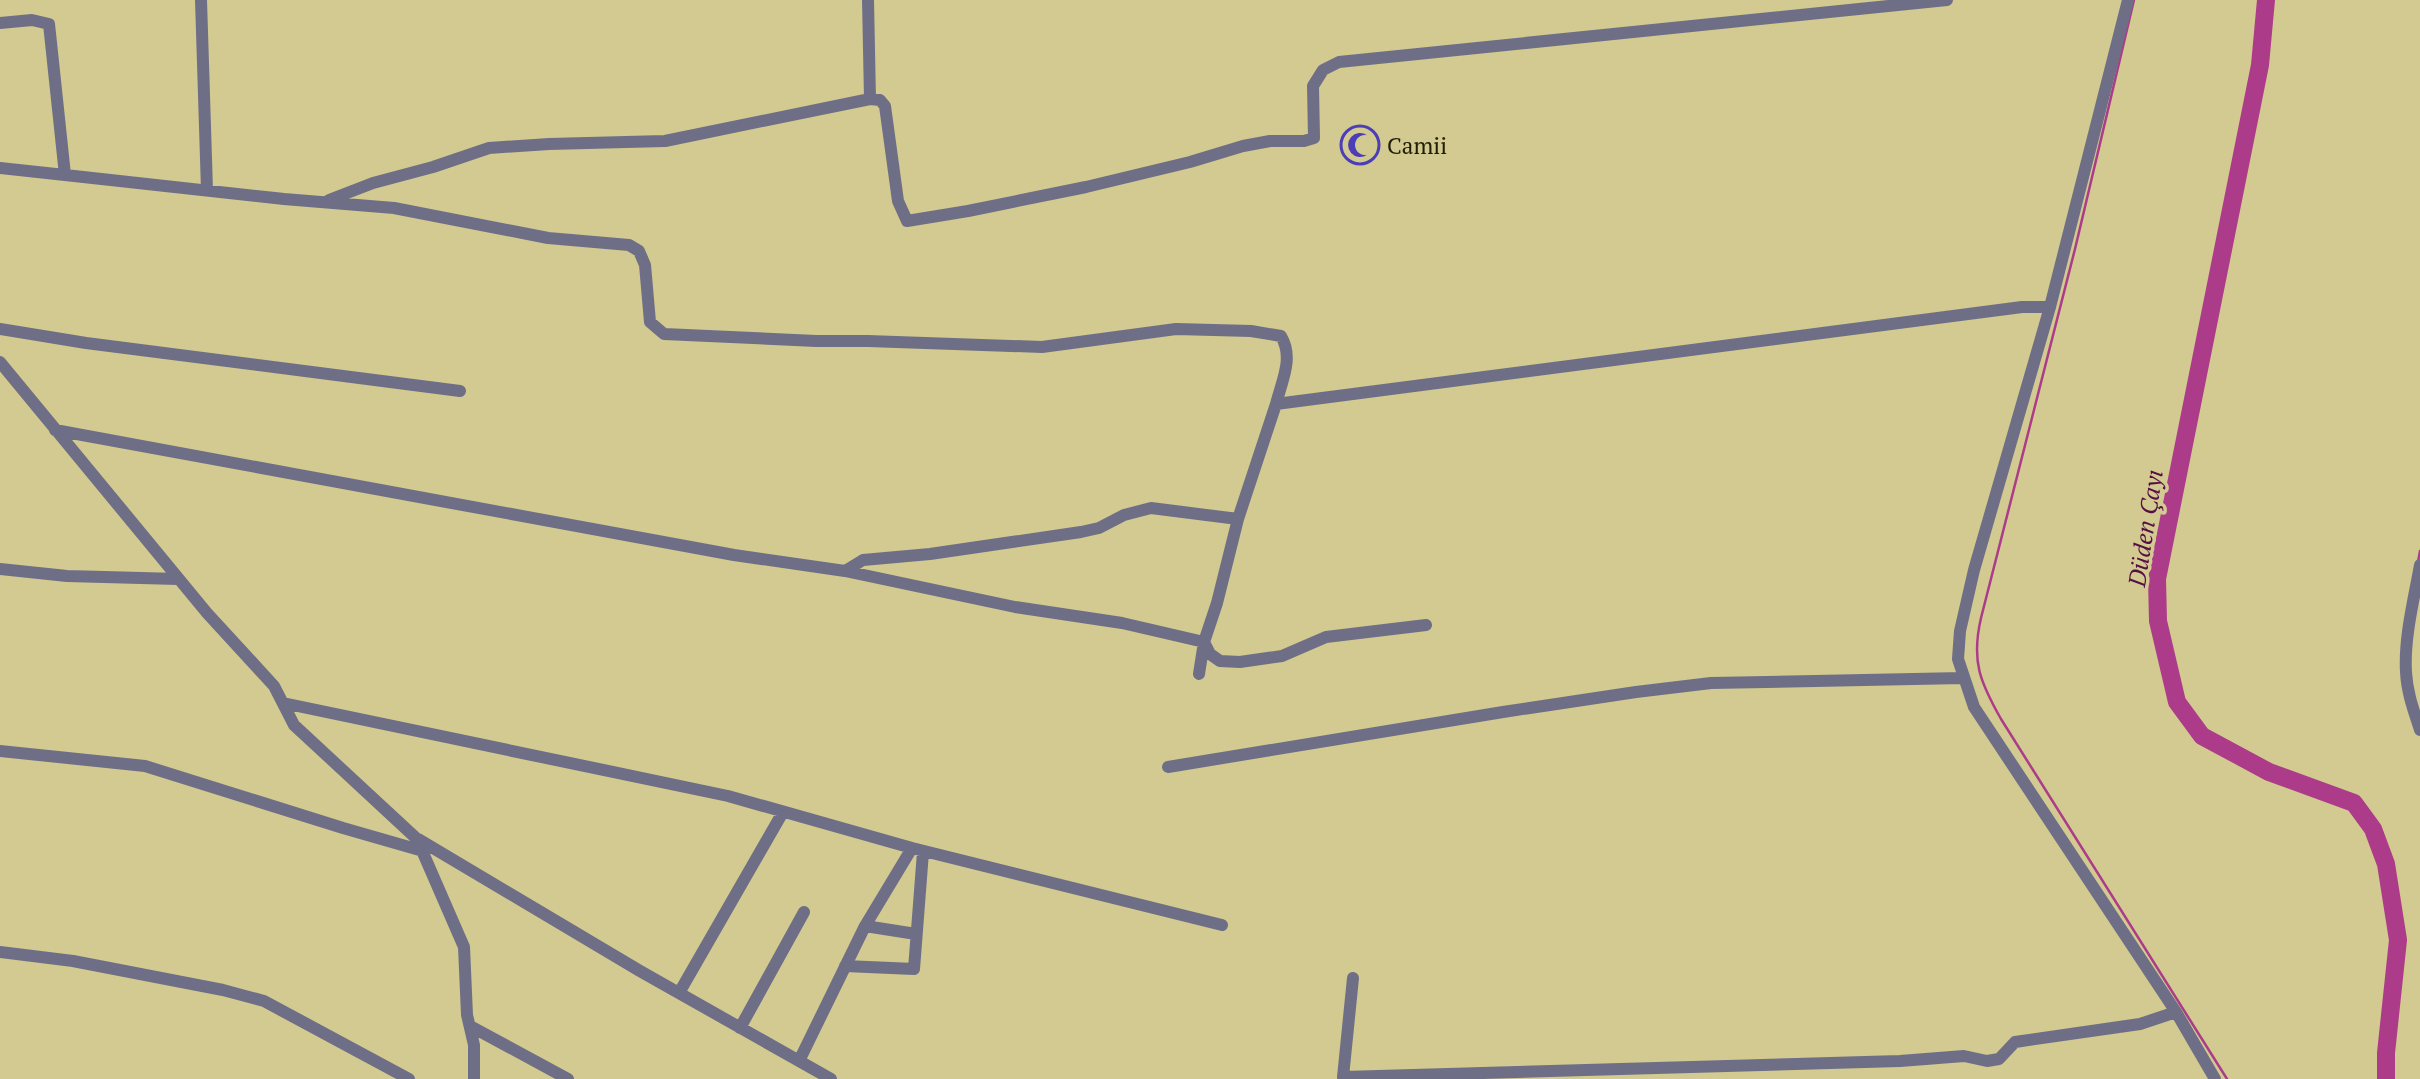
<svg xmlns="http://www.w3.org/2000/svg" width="2420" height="1079" font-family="'PT Serif',serif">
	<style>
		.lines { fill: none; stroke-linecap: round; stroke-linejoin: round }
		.stream { stroke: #ac3c8a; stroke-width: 2.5 }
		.river { stroke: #ac3c8a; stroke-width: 18 }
		.minor { stroke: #6e6f86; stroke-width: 12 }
		.labels { text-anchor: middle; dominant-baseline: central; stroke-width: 7; stroke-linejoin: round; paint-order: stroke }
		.poi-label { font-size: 23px; fill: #211e07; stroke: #d2ca90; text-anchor: start }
		.water-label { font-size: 24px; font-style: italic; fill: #570e43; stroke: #d2ca90 }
	</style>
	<rect width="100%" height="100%" fill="#d2ca90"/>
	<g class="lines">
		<path class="stream" d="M2134,0L2075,249L1981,618C1971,661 1980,682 2001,719L2227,1079
			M2418,562L2420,551"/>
		<path class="river" d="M2266,0L2260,65L2157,579L2158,621L2177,702L2202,736L2269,772L2354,803L2373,829L2386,864L2398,940L2386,1053V1079"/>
		<path class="minor" d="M201,0L207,190
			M868,0L870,99
			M2128,0L2050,307L1974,570L1960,631L1958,659L1974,707L2176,1012L2215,1079
			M0,23L32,20L49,24L65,175L284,199L394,208L548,238L629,245L639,251L645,265L650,322L664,334L816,341H868L1042,347L1176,329L1251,331L1281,336C1294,358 1282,380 1276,404L2022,307H2050
			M0,168L65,175
			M329,200L373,183L433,167L489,148L549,144L665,141L870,99L880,100L885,106L898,201L907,221L968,211L1086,187L1190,162L1243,146L1270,141H1304L1314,138L1313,86L1323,70L1339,62L1947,0
			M0,329L86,343L460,391
			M0,362L207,613L274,686L294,725L417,839L464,947L467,1015L474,1045V1079
			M55,430L734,555L845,571
			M1238,519L1151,508L1124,515L1099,528L1081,532L930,554L863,560L845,571L1015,607L1122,623L1204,642L1217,603L1238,519L1276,404
			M2420,565C2414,599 2404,637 2406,672C2407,693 2414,711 2420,730
			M0,569L67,576L178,579
			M1199,674L1204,642L1210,654L1220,661L1240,662L1282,656L1326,637L1426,625
			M283,703L728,796L912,848L865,926L799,1061
			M0,751L145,766L343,828L423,851
			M1168,767L1503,712L1636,692L1711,683L1963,678
			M418,839L640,971L831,1079
			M912,848L1222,925
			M865,926L916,934
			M0,952L73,961L223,990L264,1001L409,1079
			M845,966L914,969L923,852
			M1353,978L1343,1077L1900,1061L1964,1056L1987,1061L1999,1059L2015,1042L2140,1024L2176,1012
			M679,993L783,812
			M470,1026L568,1079
			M740,1028L804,912"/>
	</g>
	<defs>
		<symbol id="mosque-ring" viewBox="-11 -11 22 22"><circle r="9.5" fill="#d2ca90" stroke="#4c3eb5" stroke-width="1.5"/><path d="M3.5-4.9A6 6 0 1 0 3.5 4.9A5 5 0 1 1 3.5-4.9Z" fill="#4c3eb5"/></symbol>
	</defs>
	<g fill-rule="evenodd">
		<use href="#mosque-ring" x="1338" y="123" width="44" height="44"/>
	</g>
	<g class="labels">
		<g class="poi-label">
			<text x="1387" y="145">Camii</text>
		</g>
		<g class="water-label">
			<text transform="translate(2145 528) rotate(-81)">Düden Çayı</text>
		</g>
	</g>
</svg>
